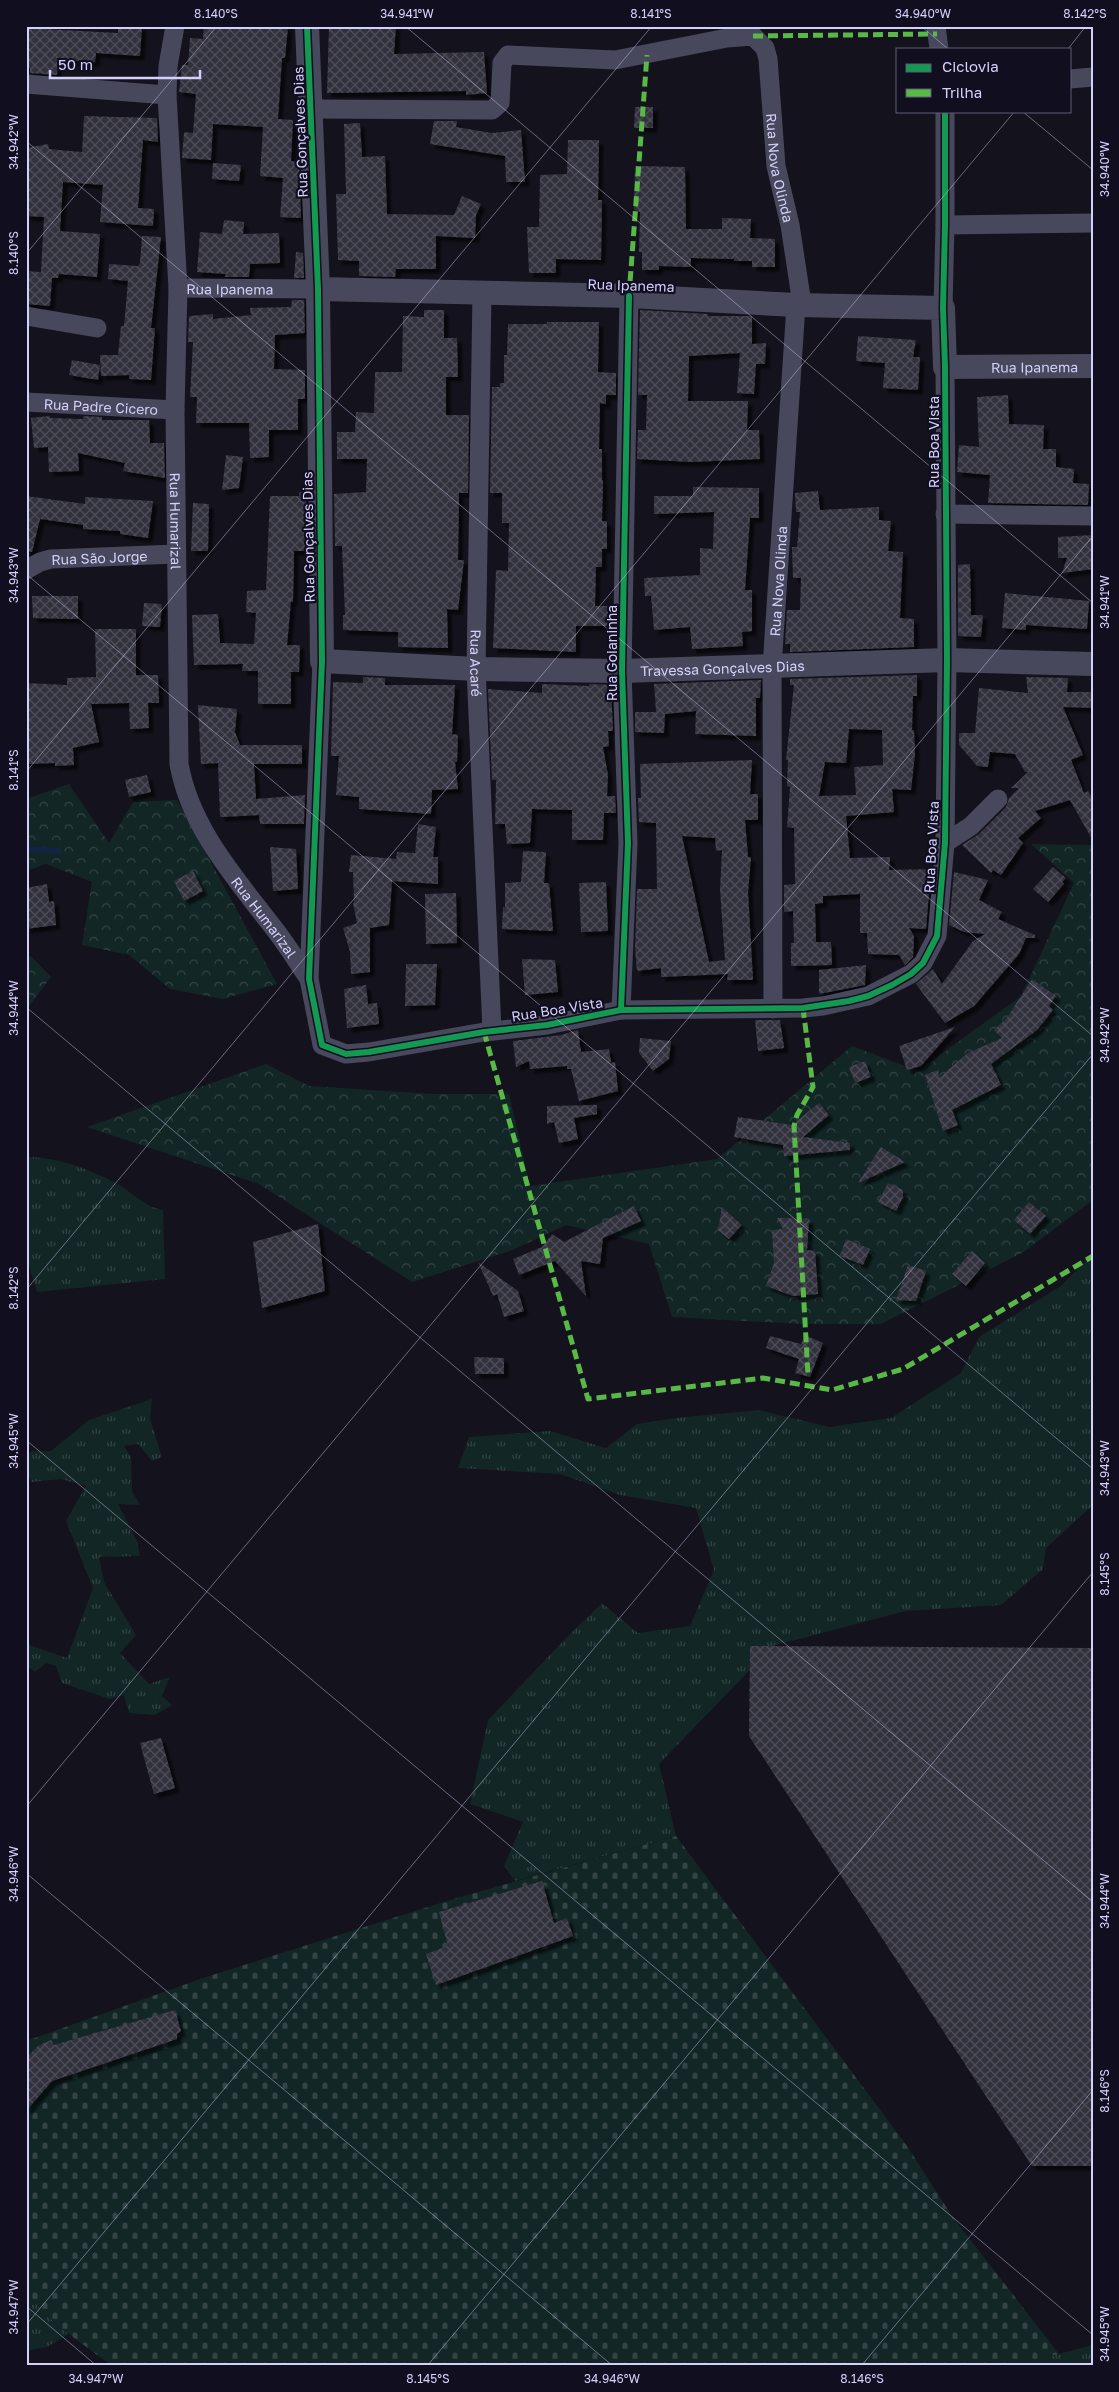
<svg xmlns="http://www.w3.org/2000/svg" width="1119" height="2392" font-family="'Golos Text',sans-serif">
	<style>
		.grass { fill: url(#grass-tufts) }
		.forest { fill: url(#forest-crowns) }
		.cemetery { fill: url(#cemetery-stones) }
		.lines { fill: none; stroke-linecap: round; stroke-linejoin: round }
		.stream { stroke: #112542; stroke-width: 6 }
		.building { fill: url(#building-cross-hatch); fill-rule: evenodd; filter: url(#shadow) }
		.minor { stroke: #48485c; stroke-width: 19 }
		.tertiary { stroke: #48485c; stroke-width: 24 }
		.quiet { stroke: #58b947; stroke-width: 5; stroke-dasharray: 10 5; stroke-linecap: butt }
		.cycleway-casing { stroke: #110e20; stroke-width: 9 }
		.cycleway { stroke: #139951; stroke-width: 6 }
		.ticks { fill: none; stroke: #d4d0fc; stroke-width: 1; stroke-opacity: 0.45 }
		.labels { text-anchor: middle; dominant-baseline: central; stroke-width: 4.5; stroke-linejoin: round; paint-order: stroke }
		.street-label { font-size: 14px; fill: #d4d0fc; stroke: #110e20 }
		.neatline { fill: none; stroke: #d4d0fc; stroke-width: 2 }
		.ticks-label { font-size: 12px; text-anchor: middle; fill: #d4d0fc }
	</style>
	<defs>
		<pattern id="grass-tufts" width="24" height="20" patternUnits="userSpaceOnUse" patternTransform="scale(1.25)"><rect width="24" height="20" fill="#122626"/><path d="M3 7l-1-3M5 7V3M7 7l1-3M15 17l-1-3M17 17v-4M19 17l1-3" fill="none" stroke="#344446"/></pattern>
		<pattern id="forest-crowns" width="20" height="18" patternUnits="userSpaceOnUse" patternTransform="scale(1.25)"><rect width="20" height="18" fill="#122626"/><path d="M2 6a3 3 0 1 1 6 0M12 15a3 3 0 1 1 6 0" fill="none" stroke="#344446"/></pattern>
		<pattern id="cemetery-stones" width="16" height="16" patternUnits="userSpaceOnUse" patternTransform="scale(1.25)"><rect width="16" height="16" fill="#122626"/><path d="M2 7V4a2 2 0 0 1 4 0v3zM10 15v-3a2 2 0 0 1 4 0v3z" fill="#344446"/></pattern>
		<pattern id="building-cross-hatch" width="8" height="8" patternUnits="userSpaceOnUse" patternTransform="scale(1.25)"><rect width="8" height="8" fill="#32303e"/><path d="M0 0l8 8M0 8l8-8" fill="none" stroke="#4f4d5b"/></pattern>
		<filter id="shadow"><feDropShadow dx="4.5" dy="4.5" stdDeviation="1" flood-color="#0009"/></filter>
	</defs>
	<rect width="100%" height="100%" fill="#14121c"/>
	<path class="grass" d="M26,1157C57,1157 89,1169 116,1183C134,1193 142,1206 163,1210L165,1279L37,1292L26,1256Z
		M1093,1254V1505L1046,1548L1043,1569L1001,1605L905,1611L773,1646L659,1764L676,1836L515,1881L504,1866L523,1822L470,1804L488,1720L569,1635L602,1603L638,1633L690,1626L714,1570L696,1508L620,1495L560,1474L458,1468L469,1437L550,1431L606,1448L637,1424L675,1418L759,1410L829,1427L891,1418L961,1373L979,1337L1061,1286Z
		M152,1399L150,1419L162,1457L152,1461L138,1444L124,1446L131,1457L132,1491L140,1505L118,1504L137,1541L140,1556L99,1557L104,1582L136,1635L120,1653L149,1684L170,1677L162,1696L172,1705L155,1715L129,1713L124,1695L110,1699L62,1683L56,1666L46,1663L35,1672L26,1665V1644L67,1658L93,1588L66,1521L86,1486L61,1479L32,1482L26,1474V1456L32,1451H51L89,1420Z
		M26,2294L58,2326L69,2334L47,2347L26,2351Z
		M1093,2345V2366H998L1055,2355Z"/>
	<path class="forest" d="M69,784L109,843L133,802L177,800L277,984L223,999L170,989L129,955L82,945L92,882L46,864L26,871V799Z
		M1031,844L1093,845V1200L1022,1253L881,1324H802L672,1317L649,1244L566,1225L513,1250L412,1282L259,1184L87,1127L266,1064L309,1086L435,1094H509L530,1186L717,1159L852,1046L918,1071L1021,996L1074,883Z
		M31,956L51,977L26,1010V959Z"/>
	<path class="cemetery" d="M676,1836L907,2146L952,2216L1059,2354L1002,2366H112L58,2326L26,2294V2041L206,1977L450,1900Z"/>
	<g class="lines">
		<path class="stream" d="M26,849L59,851"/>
	</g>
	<path class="building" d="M118,26H142L140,56L96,53L95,62L58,60L57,75L30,73V68H26V28L118,33Z
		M204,26H288L285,58H282L278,119L293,120L291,161L299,162L301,218L280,217L283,178L260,176L263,127L213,124L211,160L182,158L184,132L193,133L196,94L179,92L182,65H188L190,38L203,39Z
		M329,26H396L394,54L484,52L487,93L466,95V91L327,93Z
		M635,107H653V128H634Z
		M84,116L157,118L158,142L143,140L138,208L154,209L153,226L100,222L103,185L63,182L60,231L100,234L97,277L59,274L58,278H52L50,306L26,304V271L41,272L44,217L26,216V148L48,144L49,149L82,152Z
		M434,121H457L456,127L492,133L521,130L525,182H506L505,156L430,144Z
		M360,123L362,157L385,156L387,214L454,215L462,196L481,204L476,215L475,238L436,236V269H396L395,277L359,276V261L338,260L336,194H346L344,124Z
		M568,140H599L598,200H602L601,260L556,259V273H529L527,227H539L540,175L567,174Z
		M213,163L241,165L239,181L212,179Z
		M635,166L685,167L686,229H722V218L751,219L750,238L775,239V267H752V261H734V259L691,258V267L659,266V270H642V252H639L640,212L634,210Z
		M224,220L244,222L243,234L279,233L280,263L250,264L249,277H225L226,274L197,272L200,232L222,234Z
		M142,236L161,237L151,328H155L151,380L129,379V375L101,376L100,355H118L121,326H124L128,281L108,279L109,264L138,266L140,263Z
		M296,252L303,253L304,278H294Z
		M292,300H304L305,333L275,335L274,369L305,370V399H298V430H269V457L250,458L249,423H196L197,397H190L193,342H188L189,316L213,314V319L251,315L250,308L291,307Z
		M424,310H444V338H457L458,377H446V415H469L468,493H459L458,560H464L458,610L447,609L448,648L398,647V632L343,630V615H345L342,546H335L334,494L366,492L367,459H337V432H355L356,412L374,413L375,372H402L403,316L424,317Z
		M640,310L708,314V316H752V344L766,343L765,364H756L754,394L737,393L740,353L689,356L688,401H748L747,430H759L760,459L691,462L637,459L638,430H646L647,395H638Z
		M547,322H599L598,372L616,373V395H606V404L600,403L599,449H602V480H603L602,521H607V549H602V567H596L595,606H608V626H576V652L493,648L496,570L508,571L509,523H502V493H490L492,387H500V383H504V355H507L508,324H547Z
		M858,336L916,340L913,357H920L918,390L883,388L885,363L856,361Z
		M72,360L100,365L98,380L69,375Z
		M1008,395L1009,424L1044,425L1043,449H1056V467L1074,469L1073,483L1089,484L1088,505L988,503L990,475L957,472L959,445L979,447L977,397Z
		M50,416V418L83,419L84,416L102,417V420H149L150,443H164L165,478L123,471L125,463L78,453L79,471L49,472L48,447L34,448L31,418Z
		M226,455L243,457L239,488L222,490Z
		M693,487L759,488V518H750L745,590H752V631L742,632L743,646L692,649L690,627L654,630L651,596H645L644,578L700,575V548L713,549L714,512L654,514V496H693Z
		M818,491L820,510L879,507V520L891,521L888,551L903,552L900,618L914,619V647L790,652V644H785L787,610H800L801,578H793L792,547H797L800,512H796L795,493Z
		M299,492H306L307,551H294L293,602L291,601L287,645H300L299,672H291V704H258V671H242L243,664L194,665L192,615L218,614L220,643L254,644L256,613L246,612L247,591L266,590L270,496H299Z
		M26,496L85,504V497L153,501L148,538L120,534V531L83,529V525L40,519L32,552L26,551Z
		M193,503L209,504L208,551H191Z
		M1093,535V569L1062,573L1067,558H1058V537Z
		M970,564L971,615H983L981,637L958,636V565Z
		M1005,593L1089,601L1087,629L1026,625V630L1002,628Z
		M32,596H78V619L33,618Z
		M144,603L162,604L160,627L142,626Z
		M95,629H136V675H158L159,703H148L149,728L130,729L129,703L91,704L99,742L73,748L74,765L55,766V763L26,764V683L67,685V678L96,677Z
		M917,675V696H913L912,730H914L915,754L911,790L892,789L894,812L846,816L850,858L890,857L889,870L931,869L926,929L909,928L914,936L913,957L905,965L899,955L868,954L867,933H860V894L823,896V903L815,904L816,942H831L832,965L791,966V943H794L793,911L784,912V885L795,884L794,828L787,827L790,787L787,786L788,760H786L794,685H790V679ZM849,729L882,730L883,765L854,767L856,795L819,796L825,762L846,763Z
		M363,677L385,678V685H455L452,734L458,735L457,762H455L458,789L432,790L431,814L359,809V797L336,795L339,756H331L333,682L363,683Z
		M1026,677L1068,678L1067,692H1093V708L1063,707L1083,755L1071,760L1084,793L1088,791L1093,800V841L1070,800L1035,811L1041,818L1018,838L1023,843L1001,875L993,870L991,873L962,845L979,834L1006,807L1009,798L1019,788H1011L1028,772H1025L1015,754L990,752L988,767L977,766L959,745V733H975L979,688L1028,693Z
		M761,680L760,698H756V736L695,734L696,711L665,714L664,733L635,732V712H656L654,684Z
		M542,684L589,686V684L611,685L613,731H608L609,746L603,747L608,775L607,796H615L616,813H604L603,840H572V810L532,809L530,843L507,844L505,824H495L496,780H492L488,689L542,693Z
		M198,705L237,709L235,732L240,745H302V764H254L256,799L305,795L304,824H260L259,815L220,817L218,763L201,764Z
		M752,760L750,794H758V820H745L748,857H751L748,892L753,980H727L728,974L661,977V968L637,971L635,949L637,889H657L656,823L639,822L638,798H641L640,764ZM682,836L715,838L716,851L722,850L720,890L725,960L709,962Z
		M147,775L151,792L129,797L125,780Z
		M418,824L436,827L433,857H438V884L392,881L389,925L370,928V972L351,974L350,952L343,928L357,923L353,903H354L353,872H349L351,855L396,859L397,852L415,853Z
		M270,847L296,849L298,889L273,891Z
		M523,851L546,852L544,883H549L553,931L502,929L503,907L505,908V883L521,882Z
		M1053,867L1066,878L1062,882L1064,884L1048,902L1033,889Z
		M193,871L203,891L184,901L174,881Z
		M954,872L988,880L979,900L1002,912L998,919L1035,935V938H1026L1019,954L974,1006L945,1023L916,984L933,969L942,984L973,941L985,934L964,932L949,925Z
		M606,882L608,931L581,932L579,883Z
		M47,884L49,902L54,901L56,925L26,929V888Z
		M456,893L457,943L426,944L425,894Z
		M522,959L555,960L558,992L525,995Z
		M406,964H437L435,1005L405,1006Z
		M866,965L865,985L819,994V970Z
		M1032,979L1056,996L1049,1006L1053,1010L1037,1030L991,1064L1001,1085L952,1110L958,1125L943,1131L925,1075L938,1070L940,1077L968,1053L1002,1038L994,1030L1007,1018Z
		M366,985L368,1004L377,1003L379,1024L347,1028L344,989Z
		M755,1020H780L784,1048L758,1051Z
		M955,1027L921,1066L907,1070L899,1046Z
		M578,1030L581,1052L609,1049L611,1063L615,1062L618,1091L579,1101L571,1069H567V1066L530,1069L529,1061L516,1067L513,1041L561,1035Z
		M640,1038L671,1041L669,1059L653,1071L639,1053Z
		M865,1061L871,1077L855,1083L849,1067Z
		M819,1103L829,1115L803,1137L850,1143V1150L784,1156L783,1145L734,1137L738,1117L792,1125Z
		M597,1105V1114L574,1118L578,1139L559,1143L554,1122L547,1124V1106Z
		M881,1147L905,1162L858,1183L875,1156Z
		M888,1183L903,1190V1197L896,1211L878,1202Z
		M1029,1202L1046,1216L1030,1234L1014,1220Z
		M634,1206L641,1221L603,1238L600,1264L581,1261L586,1296L555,1261L519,1275L513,1259L542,1247L552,1234L564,1242Z
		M722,1207L742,1225L729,1239L718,1230Z
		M777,1218L809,1219L807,1250L815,1251L818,1294L793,1296L766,1286L774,1263L772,1230L783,1229Z
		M318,1224L325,1291L262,1308L253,1242Z
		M846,1239L870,1249L863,1265L840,1256Z
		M972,1251L985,1263L966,1286L952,1274Z
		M478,1262L518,1291L524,1311L504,1317L497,1294L493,1296Z
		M908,1265L926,1271L916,1301L896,1300Z
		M805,1335L823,1343L810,1377L795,1373L799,1359L766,1348L770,1336L801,1344Z
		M474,1357L504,1358V1374H475Z
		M750,1646L1093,1648V2166H1032L749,1736Z
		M161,1738L175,1788L154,1794L140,1743Z
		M542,1881L554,1923L567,1918L573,1936L436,1985L426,1954L448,1946L439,1912Z
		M175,2010L181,2031L177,2034V2039L52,2081L26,2111V2058L38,2046L51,2040L54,2045Z"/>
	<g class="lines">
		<g class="minor">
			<path id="s1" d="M175,26L168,66L167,95L178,288L175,410L179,764C190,826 232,874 269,922C284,940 296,960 309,979"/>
			<path d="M936,26L939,49"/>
			<path d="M1070,79L1093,77"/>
			<path d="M26,84L167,95"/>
			<path id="s2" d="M312,109L492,110L500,103L502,63L508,55L615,60L727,38L753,36L765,48L768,59L776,166L790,225L802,304"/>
			<path d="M945,225L1093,223"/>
			<path id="s3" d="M178,288L318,289"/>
			<path id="s4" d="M482,293L476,669L492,1031"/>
			<path d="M943,308L945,225V111"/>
			<path d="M26,316L97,328"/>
			<path id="s5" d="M26,402L175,410"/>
			<path d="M945,514L1093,516"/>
			<path id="s6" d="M26,570L40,562L51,559L176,554"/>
			<path d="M322,661L309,979L322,1045L346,1054L369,1052L484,1032L547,1025L621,1010L803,1008L823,1006L868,996L911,974L923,963L937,936L945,843L947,660L945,367"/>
			<path d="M945,843L971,826L998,799"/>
			<path id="s7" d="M773,1009L772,667L796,305"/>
			<path d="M621,1010L628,843L622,671L629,296"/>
		</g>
		<g class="tertiary">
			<path id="s8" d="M307,26L318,289L322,661L476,669L622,671L947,660L1093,664"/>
			<path id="s9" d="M318,289L629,296L796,305L943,308L945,367L1093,366"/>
		</g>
		<path class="quiet" d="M753,36L937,34
			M629,296L647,55
			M803,1008L813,1087L797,1115L794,1126L808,1375
			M484,1032L588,1399L763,1378L832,1390L903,1369L1093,1256"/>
		<defs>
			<path id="cycleway" d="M307,26L318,289L322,661L309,979L322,1045L346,1054L369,1052L484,1032L547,1025L621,1010L803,1008L849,1001L868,996L892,985L911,974L923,963L937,936L945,843L947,660L945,367L943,308L945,225V111
				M621,1010L628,843L622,671L629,296"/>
		</defs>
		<use href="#cycleway" class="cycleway-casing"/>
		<use href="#cycleway" class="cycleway"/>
	</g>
	<path class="ticks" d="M405,26L1093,603M921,26L948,49M1068,49L1086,26M1022,111L1093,170M26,141L1093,1036M26,254L217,26M26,574L1093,1469M26,772L652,26M26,1007L1093,1902M26,1290L1015,111M26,1440L1093,2335M26,1807L1093,536M26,1873L613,2366M26,2306L97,2366M26,2325L1093,1054M427,2366L1093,1572M861,2366L1093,2090"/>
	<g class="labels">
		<g class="street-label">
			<text transform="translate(300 132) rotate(-92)">Rua Gonçalves Dias</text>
			<text stroke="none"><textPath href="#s2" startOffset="626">Rua Nova Olinda</textPath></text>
			<text transform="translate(631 285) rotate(2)">Rua Ipanema</text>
			<text stroke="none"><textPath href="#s3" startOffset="52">Rua Ipanema</textPath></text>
			<text stroke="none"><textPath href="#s9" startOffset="774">Rua Ipanema</textPath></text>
			<text stroke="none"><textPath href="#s5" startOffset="75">Rua Padre Cicero</textPath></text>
			<text transform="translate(933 442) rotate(-90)">Rua Boa Vista</text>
			<text stroke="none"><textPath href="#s1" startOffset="496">Rua Humarizal</textPath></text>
			<text transform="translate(308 537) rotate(-91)">Rua Gonçalves Dias</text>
			<text stroke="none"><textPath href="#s6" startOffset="76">Rua São Jorge</textPath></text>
			<text stroke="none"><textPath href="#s7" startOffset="428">Rua Nova Olinda</textPath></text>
			<text transform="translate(611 653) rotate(-90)">Rua Goianinha</text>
			<text stroke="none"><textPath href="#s4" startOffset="370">Rua Acaré</textPath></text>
			<text stroke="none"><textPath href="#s8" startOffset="1036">Travessa Gonçalves Dias</textPath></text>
			<text transform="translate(931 847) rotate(-87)">Rua Boa Vista</text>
			<text stroke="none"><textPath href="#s1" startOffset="916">Rua Humarizal</textPath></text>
			<text transform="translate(557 1009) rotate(-9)">Rua Boa Vista</text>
		</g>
	</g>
	<rect width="1119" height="2392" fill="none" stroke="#110e20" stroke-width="55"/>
	<rect x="896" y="48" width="175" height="65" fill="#110e20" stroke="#5f5c78"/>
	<rect x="906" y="64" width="25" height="8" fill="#139951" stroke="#5f5c78"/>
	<text x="942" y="72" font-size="15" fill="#d4d0fc">Ciclovia</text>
	<rect x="906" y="89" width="25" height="8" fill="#58b947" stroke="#5f5c78"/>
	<text x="942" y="98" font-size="15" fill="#d4d0fc">Trilha</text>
	<path d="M50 70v8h150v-8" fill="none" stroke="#d4d0fc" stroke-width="2.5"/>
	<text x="58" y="70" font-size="15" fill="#d4d0fc" stroke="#110e20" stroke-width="4" paint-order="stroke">50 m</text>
	<rect x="28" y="28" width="1064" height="2336" class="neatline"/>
	<g class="ticks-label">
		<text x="216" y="18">8.140°S</text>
		<text x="407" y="18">34.941°W</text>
		<text x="651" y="18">8.141°S</text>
		<text x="923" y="18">34.940°W</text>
		<text x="1085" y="18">8.142°S</text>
		<text transform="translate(14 142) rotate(-90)" y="4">34.942°W</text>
		<text transform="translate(1105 169) rotate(-90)" y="4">34.940°W</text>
		<text transform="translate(14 253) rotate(-90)" y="4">8.140°S</text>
		<text transform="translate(14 575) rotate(-90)" y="4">34.943°W</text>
		<text transform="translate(1105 602) rotate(-90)" y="4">34.941°W</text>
		<text transform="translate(14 770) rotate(-90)" y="4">8.141°S</text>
		<text transform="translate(14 1008) rotate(-90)" y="4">34.944°W</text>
		<text transform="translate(1105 1035) rotate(-90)" y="4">34.942°W</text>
		<text transform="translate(14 1288) rotate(-90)" y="4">8.142°S</text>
		<text transform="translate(14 1441) rotate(-90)" y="4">34.945°W</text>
		<text transform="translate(1105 1468) rotate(-90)" y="4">34.943°W</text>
		<text transform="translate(1105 1574) rotate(-90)" y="4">8.145°S</text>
		<text transform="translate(14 1874) rotate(-90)" y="4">34.946°W</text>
		<text transform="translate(1105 1901) rotate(-90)" y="4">34.944°W</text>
		<text transform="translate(1105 2091) rotate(-90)" y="4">8.146°S</text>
		<text transform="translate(14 2307) rotate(-90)" y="4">34.947°W</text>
		<text transform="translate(1105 2334) rotate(-90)" y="4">34.945°W</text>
		<text x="96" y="2383">34.947°W</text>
		<text x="428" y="2383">8.145°S</text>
		<text x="612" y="2383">34.946°W</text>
		<text x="862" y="2383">8.146°S</text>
	</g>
</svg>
